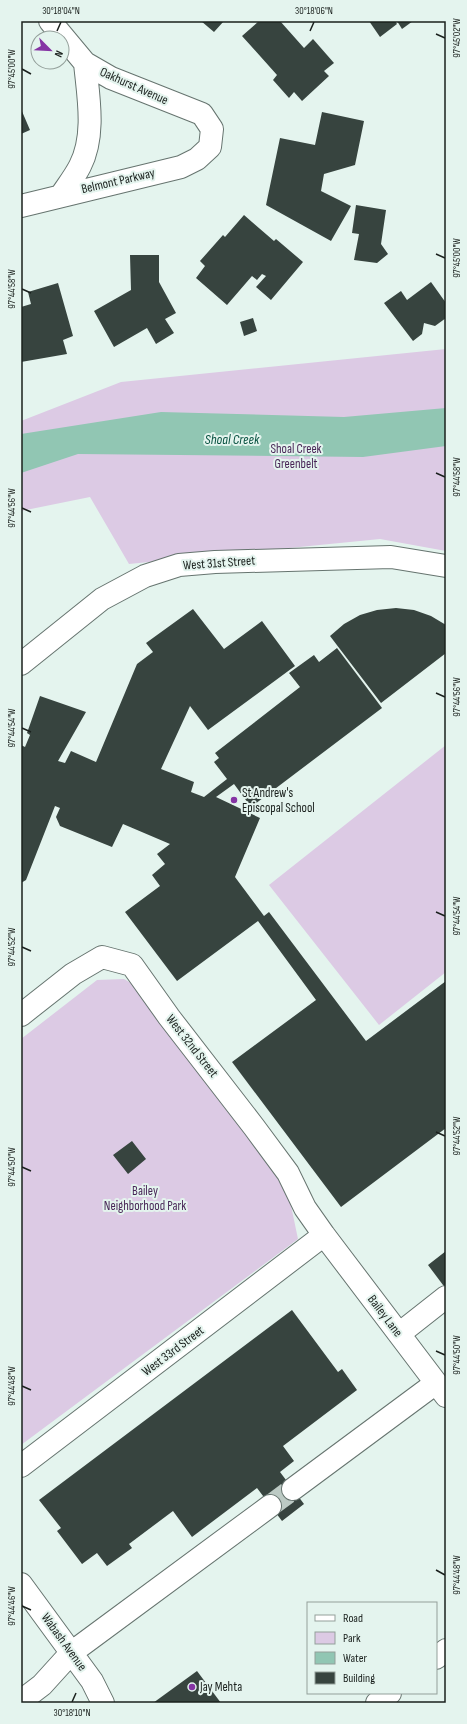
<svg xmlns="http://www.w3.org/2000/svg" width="467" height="1724" font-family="'Sofia Sans Condensed',sans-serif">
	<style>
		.green { fill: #dccae4 }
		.water { fill: #91c6b3 }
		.building { fill: #37443f }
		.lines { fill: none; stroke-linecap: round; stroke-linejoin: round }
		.minor-tunnel { stroke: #bccac4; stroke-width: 22; stroke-dasharray: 22 11; stroke-linecap: butt }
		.minor-casing { stroke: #66746f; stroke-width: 24 }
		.minor { stroke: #fff; stroke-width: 22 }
		.ticks { fill: none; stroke: #1a201d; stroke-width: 1.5 }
		.poi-dot { fill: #8534a4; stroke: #e4f4ee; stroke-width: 1.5 }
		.labels { text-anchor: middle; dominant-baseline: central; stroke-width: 4; stroke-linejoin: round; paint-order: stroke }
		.street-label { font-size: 13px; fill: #1a201d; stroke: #e4f4ee }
		.park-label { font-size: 13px; fill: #492758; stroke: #e4f4ee }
		.poi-label { font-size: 13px; fill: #1a201d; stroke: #e4f4ee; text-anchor: start }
		.water-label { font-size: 14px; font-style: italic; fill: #06503f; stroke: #e4f4ee }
		.neatline { fill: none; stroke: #1a201d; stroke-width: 1.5 }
		.ticks-label { font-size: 10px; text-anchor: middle; fill: #1a201d }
	</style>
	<rect width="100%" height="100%" fill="#e4f4ee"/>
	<path class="green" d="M446,349V551L380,539L129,564L90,497L21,511V421L121,382Z
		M446,745V972L379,1025L269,885Z
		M124,979L138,987L285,1177L298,1239L21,1445V1039L97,980Z"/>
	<path class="water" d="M446,408V446L363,457L78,454L21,473V434L161,412L344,417Z"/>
	<path class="building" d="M201,21H224L214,32Z
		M259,21H280L304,48L313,39L334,63L324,71L329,76L302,101L294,92L289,98L273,80L277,75L242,36Z
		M369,21H395L397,24L380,37Z
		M397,21H413L402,29Z
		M21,109L30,130L21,134Z
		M322,112L364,121L355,165L324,174L321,191L351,206L331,241L266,205L280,138L315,145Z
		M356,205L386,210L381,244L388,254L377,263L354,260L359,234L352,233Z
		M244,215L274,241L276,239L303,262L271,300L256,287L266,276L262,274L257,280L252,276L227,305L196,278L205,266L200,261L223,235L225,237Z
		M130,255H159V282L176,313L165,319L174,333L156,344L147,328L114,347L94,311L131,290Z
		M431,282L446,303V318L435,326L424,323L422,334L413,341L384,303L401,291L407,300Z
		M58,283L73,336L63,340L67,354L21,362V307L31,304L28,292Z
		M253,318L257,331L244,336L240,322Z
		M396,608L414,610L431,616L446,625V653L381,703L330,636L344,624L360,615L377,610Z
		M193,609L224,649L262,621L295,666L208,730L190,706L161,769L194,782L191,792L204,797L227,779L214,762L219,758L215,753L300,687L289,673L314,655L319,662L337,648L382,708L251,807L234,784L216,797L260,818L235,877L264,916L269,912L366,1041L446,981V1128L341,1207L232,1062L316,1000L258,921L177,981L125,912L160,886L152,875L165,864L157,854L170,844L123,824L112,847L60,826L56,817L60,808L55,806L26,880L21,883V745L25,747L30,735L27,733L40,696L86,712L58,761L65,763L71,751L96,762L137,664L153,652L146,643Z
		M132,1141L146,1159L128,1174L113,1155Z
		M446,1251V1289L428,1265Z
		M292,1310L338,1372L342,1369L357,1390L283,1446L294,1461L280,1472L304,1504L282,1521L257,1488L192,1537L173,1511L129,1544L132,1548L107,1566L97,1553L82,1564L57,1531L61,1528L39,1500Z
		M197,1671L221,1703H153Z"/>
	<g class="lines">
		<path class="minor-tunnel" d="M270,1506L293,1489"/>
		<defs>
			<path id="minor" d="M62,194C68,185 75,176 80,166C96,135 88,95 85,63
				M21,206L181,167L197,159L210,147L212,129L202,114L111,78L85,63L50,21
				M21,664L102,599L145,576L179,565L215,562L391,557L446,566
				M21,1015L73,974L102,957L132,965L169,1017L254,1127L288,1173L305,1208L324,1235L446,1396
				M399,1334L446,1297
				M21,1466L324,1235
				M293,1489L436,1383
				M21,1584L92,1681L103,1703
				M436,1658L446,1650
				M21,1701L42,1685L71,1653L270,1506
				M377,1703L390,1693"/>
		</defs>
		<use href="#minor" class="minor-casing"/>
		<use href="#minor" class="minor"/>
	</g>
	<path class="ticks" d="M57,31L61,22M310,31L314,22M436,34L445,38M22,69L31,74M436,254L445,258M22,289L31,293M436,473L445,477M22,508L31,512M436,693L445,697M22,728L31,732M436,912L445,916M22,947L31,951M436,1132L445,1136M22,1167L31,1171M436,1351L445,1355M22,1386L31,1390M436,1570L445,1575M22,1606L31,1610M72,1702L76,1693"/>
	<g class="poi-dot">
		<circle cx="234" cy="800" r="4"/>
		<circle cx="192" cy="1687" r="4"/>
	</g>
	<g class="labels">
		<g class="street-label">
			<text transform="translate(134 86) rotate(24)">Oakhurst Avenue</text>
			<text transform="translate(118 181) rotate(-13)">Belmont Parkway</text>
			<text transform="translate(219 563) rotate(-4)">West 31st Street</text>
			<text transform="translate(192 1046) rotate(52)">West 32nd Street</text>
			<text transform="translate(385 1316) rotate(53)">Bailey Lane</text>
			<text transform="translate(173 1351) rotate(-37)">West 33rd Street</text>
			<text transform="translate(64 1642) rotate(54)">Wabash Avenue</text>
		</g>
		<g class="park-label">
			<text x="296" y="449">Shoal Creek<tspan x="296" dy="15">Greenbelt</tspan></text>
			<text x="145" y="1191">Bailey<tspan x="145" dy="15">Neighborhood Park</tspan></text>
		</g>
		<g class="poi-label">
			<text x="242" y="793">St Andrew's<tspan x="242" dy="15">Episcopal School</tspan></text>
			<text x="200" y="1687">Jay Mehta</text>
		</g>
		<g class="water-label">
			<text x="232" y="439">Shoal Creek</text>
		</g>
	</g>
	<rect width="467" height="1724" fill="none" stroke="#e4f4ee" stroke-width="44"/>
	<rect x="307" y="1602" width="130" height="92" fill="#e4f4ee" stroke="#939f9a"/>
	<rect x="315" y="1615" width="20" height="6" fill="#ffffff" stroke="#939f9a"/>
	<text x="343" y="1622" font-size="12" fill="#1a201d">Road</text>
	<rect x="315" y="1632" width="20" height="12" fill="#dccae4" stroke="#939f9a"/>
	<text x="343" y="1642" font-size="12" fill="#1a201d">Park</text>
	<rect x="315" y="1652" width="20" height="12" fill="#91c6b3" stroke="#939f9a"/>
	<text x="343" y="1662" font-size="12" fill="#1a201d">Water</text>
	<rect x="315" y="1672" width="20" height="12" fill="#37443f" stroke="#939f9a"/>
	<text x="343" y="1682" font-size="12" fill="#1a201d">Building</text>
	<g transform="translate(50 50) rotate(114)"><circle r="19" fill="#e4f4ee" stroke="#939f9a"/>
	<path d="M0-3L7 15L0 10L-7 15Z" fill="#8534a4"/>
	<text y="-6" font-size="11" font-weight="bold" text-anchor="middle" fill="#1a201d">N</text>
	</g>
	<rect x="22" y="22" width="423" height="1680" class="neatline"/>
	<g class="ticks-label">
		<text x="61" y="14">30°18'04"N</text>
		<text x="314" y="14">30°18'06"N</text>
		<text transform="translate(456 38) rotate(-90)" y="4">97°45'02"W</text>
		<text transform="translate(11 69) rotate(-90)" y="4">97°45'00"W</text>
		<text transform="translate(456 258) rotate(-90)" y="4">97°45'00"W</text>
		<text transform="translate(11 289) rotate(-90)" y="4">97°44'58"W</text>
		<text transform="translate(456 477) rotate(-90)" y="4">97°44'58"W</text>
		<text transform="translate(11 508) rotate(-90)" y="4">97°44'56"W</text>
		<text transform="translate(456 697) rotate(-90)" y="4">97°44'56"W</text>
		<text transform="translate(11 728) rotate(-90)" y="4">97°44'54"W</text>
		<text transform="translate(456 916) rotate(-90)" y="4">97°44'54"W</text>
		<text transform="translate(11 947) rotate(-90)" y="4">97°44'52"W</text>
		<text transform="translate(456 1136) rotate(-90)" y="4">97°44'52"W</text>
		<text transform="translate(11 1167) rotate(-90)" y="4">97°44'50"W</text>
		<text transform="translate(456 1355) rotate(-90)" y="4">97°44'50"W</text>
		<text transform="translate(11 1386) rotate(-90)" y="4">97°44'48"W</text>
		<text transform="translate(456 1575) rotate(-90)" y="4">97°44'48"W</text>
		<text transform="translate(11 1606) rotate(-90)" y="4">97°44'46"W</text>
		<text x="72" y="1716">30°18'10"N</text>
	</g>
</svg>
